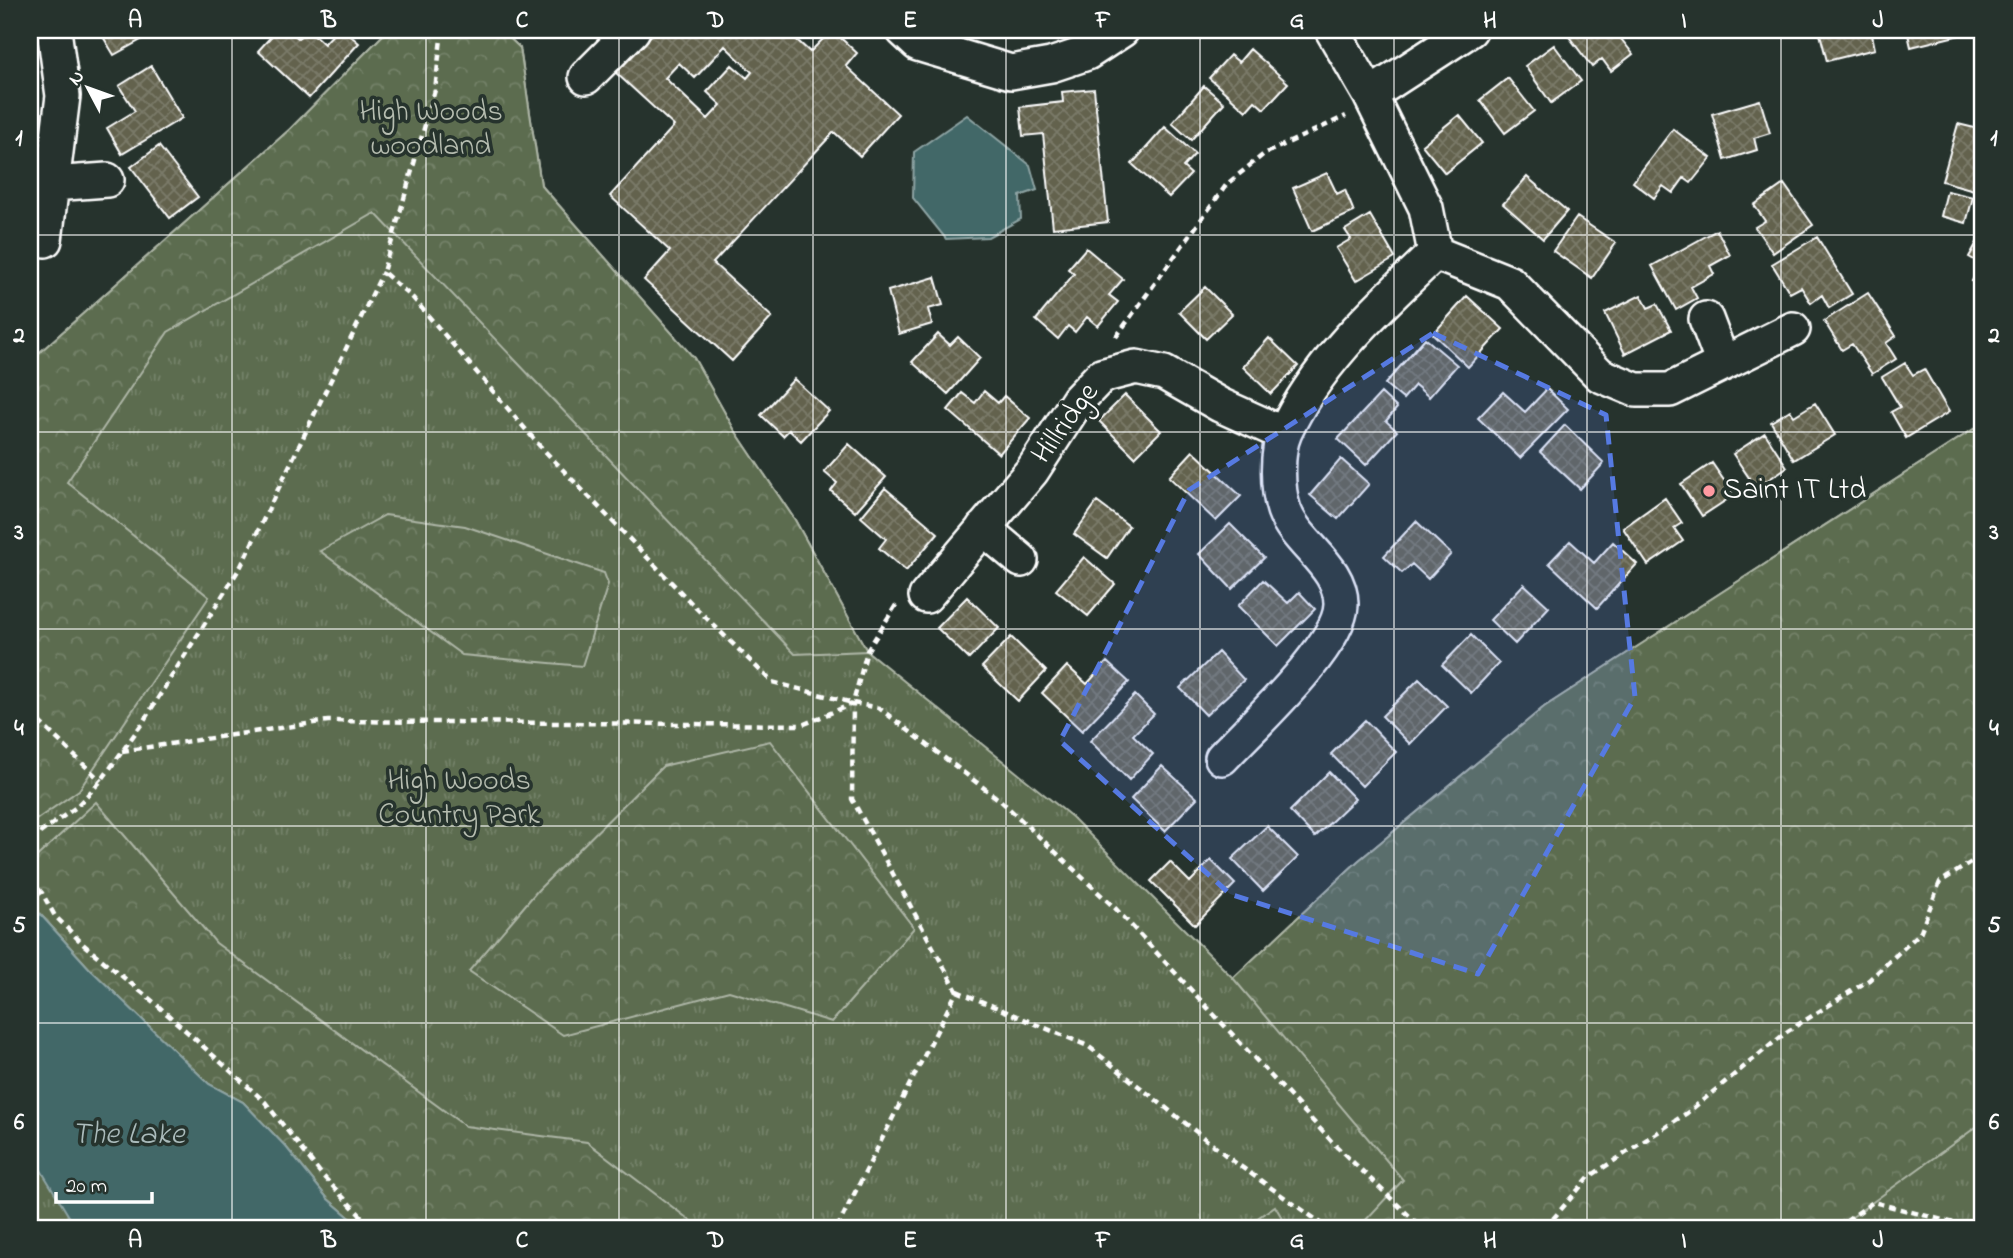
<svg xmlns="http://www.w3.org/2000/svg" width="2013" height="1258" font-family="'Indie Flower',sans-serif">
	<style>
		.grass { fill: url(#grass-tufts); stroke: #aeb6a7; stroke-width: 2 }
		.forest { fill: url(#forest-crowns); stroke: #aeb6a7; stroke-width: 2 }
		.water { fill: #436768; stroke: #8ea4a4; stroke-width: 2 }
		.building { fill: url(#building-cross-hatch); stroke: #fff; stroke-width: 2; fill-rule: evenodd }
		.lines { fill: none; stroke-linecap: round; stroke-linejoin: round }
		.minor-casing { stroke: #fff; stroke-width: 38 }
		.path { stroke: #fff; stroke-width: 4.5; stroke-dasharray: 7 5; stroke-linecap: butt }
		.minor { stroke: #26332d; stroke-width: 33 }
		.marked { fill: #567ae2; fill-opacity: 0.2; stroke: #567ae2; stroke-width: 5; stroke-dasharray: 14 9; stroke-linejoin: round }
		.grid { fill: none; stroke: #fff; stroke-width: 2; stroke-opacity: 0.55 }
		.poi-dot { fill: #ff9aa2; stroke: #26332d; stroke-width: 2.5 }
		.labels { text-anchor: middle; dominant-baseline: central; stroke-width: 7; stroke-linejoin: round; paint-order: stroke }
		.park-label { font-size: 30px; fill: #b6bdb0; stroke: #26332d }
		.street-label { font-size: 30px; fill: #fff; stroke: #26332d }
		.poi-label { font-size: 30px; fill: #fff; stroke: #26332d; text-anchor: start }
		.water-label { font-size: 32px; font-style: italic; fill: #abb; stroke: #26332d }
		.neatline { fill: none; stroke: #fff; stroke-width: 2.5 }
		.grid-label { font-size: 23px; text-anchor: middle; font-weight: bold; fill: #fff }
	</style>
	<defs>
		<pattern id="grass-tufts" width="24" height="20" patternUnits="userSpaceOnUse" patternTransform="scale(1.75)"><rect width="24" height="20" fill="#5c6c4f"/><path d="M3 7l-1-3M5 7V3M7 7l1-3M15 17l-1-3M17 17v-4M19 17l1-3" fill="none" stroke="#748269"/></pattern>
		<pattern id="forest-crowns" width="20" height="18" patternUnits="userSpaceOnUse" patternTransform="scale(1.75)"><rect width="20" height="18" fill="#5c6c4f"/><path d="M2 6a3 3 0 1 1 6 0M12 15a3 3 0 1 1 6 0" fill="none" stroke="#748269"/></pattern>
		<pattern id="building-cross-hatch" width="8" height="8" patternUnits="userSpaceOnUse" patternTransform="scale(1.75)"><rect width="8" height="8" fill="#63624e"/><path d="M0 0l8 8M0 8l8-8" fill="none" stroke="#7a7a69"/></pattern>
	</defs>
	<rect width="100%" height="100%" fill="#26332d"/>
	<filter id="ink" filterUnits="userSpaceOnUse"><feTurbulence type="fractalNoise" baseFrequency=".0143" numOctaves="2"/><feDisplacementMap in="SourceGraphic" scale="14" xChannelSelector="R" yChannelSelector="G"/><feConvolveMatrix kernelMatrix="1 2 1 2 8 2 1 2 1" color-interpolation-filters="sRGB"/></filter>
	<g filter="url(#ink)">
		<path class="grass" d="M388,30H501L520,48L541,185L694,358L734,429L795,520L867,651L1072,817L1233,978L1358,861L1544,707L1983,423V1228H30V361L290,129Z"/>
		<path class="forest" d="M388,30H501L520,48L541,185L694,358L734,429L795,520L867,651L795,654L375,213L168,332L67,482L209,597L79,790L30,824V361L290,129Z
			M1983,423V1122L1837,1228H1367L1363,1223L1403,1180L1233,978L1358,861L1544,707Z
			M385,515L465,526L604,573L608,584L582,666L462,655L320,551Z
			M770,741L914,928L832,1022L729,991L563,1035L469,971L538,890L663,766Z
			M96,802L216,943L465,1126L587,1142L700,1228H362L328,1199L286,1147L243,1102L209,1084L90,969L30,903V863Z
			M1275,1206L1288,1228H1243Z"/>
		<path class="water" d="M967,115L1030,165L1037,190L1020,196L1021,219L988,237L946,239L913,198L914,152Z
			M30,903L90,969L209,1084L243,1102L286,1147L328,1199L362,1228H76L30,1152Z"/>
		<path class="building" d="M99,30H142L146,37L114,55Z
			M277,30H288L298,38L309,30L324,44L337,30H344L359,43L309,98L258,51Z
			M656,30H786L810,52L832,30L857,53L846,66L898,114L860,156L834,132L713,263L772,317L732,361L644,280L670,251L610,196L674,126L616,73ZM725,46L752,72L747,78L732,65L707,92L721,105L708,119L665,78L679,63L695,78Z
			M1573,30H1614L1633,54L1611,71L1602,59L1592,67L1567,34Z
			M1634,30H1651L1640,38Z
			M1819,30H1871L1875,49L1827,61Z
			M1907,30H1968V33L1911,47Z
			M1554,45L1581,81L1551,103L1525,66Z
			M1250,49L1288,83L1264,109L1255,101L1246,111L1209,78L1230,55L1239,62Z
			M151,66L182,118L122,154L107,128L135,111L119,86Z
			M1508,78L1534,111L1505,133L1480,100Z
			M1204,86L1224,103L1191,140L1172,123Z
			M1094,89L1108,222L1053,228L1043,134L1023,136L1020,107L1063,102L1062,92Z
			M1760,100L1770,133L1754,138L1757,150L1725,160L1712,114Z
			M1459,115L1482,143L1445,173L1422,145Z
			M1958,124L1983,130L1981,192L1942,181Z
			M1165,127L1195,154L1183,167L1191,174L1169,197L1132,164Z
			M1673,129L1711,158L1691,183L1684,178L1673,193L1663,186L1654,198L1633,182Z
			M159,146L198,197L170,218L131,167Z
			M1327,173L1337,194L1345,190L1354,212L1312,231L1293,188Z
			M1527,177L1567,211L1543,239L1503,204Z
			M1784,184L1813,225L1773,253L1755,227L1765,221L1754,205Z
			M1947,191L1973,197L1966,223L1941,216Z
			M1370,215L1395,258L1356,281L1336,248L1351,239L1345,230Z
			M1577,217L1616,243L1592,278L1553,251Z
			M1717,230L1730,255L1710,266L1714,274L1691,287L1697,298L1676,310L1652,266Z
			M1983,232V287L1972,281L1981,264L1969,257Z
			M1817,237L1852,294L1829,308L1822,295L1811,303L1801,287L1790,293L1772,264Z
			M1086,248L1123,279L1109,295L1118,302L1098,326L1087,317L1075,332L1068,326L1058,339L1036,320L1074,274L1068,269Z
			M935,277L943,305L928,309L932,324L899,334L888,291Z
			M1205,287L1232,314L1206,339L1179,312Z
			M1868,293L1896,336L1886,343L1896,359L1872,374L1852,344L1842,350L1824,321Z
			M1641,295L1648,308L1657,304L1671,330L1625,354L1605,313Z
			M1467,296L1503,329L1468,367L1433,334Z
			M938,334L950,345L958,337L980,358L948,394L912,362Z
			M1269,338L1298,366L1271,394L1243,367Z
			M1425,338L1457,365L1429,397L1415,385L1403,399L1385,384Z
			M1905,363L1913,375L1924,369L1949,412L1906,438L1891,412L1900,407L1882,377Z
			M794,379L829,411L801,441L789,430L783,436L761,415Z
			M1547,389L1568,409L1520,458L1478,418L1503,392L1525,412Z
			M984,391L998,403L1004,396L1030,418L999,454L948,410L962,393L975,403Z
			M1381,393L1397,408L1386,421L1397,431L1366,465L1338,439Z
			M1125,395L1161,431L1135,457L1099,421Z
			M1815,403L1835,435L1794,460L1771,422L1790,410L1794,416Z
			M1565,425L1604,463L1580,489L1540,452Z
			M1765,433L1787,467L1756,488L1733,454Z
			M849,444L886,477L855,512L831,491L837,483L824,472Z
			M1193,451L1241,496L1216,521L1169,477Z
			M1341,459L1369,484L1338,519L1310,495Z
			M1712,463L1734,495L1702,516L1681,484Z
			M885,488L938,533L906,571L879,548L886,539L861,517Z
			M1665,498L1682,523L1674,528L1683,541L1648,565L1623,528Z
			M1097,502L1129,526L1107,558L1074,534Z
			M1416,521L1451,554L1428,579L1412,564L1402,573L1384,556Z
			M1230,524L1264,558L1232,589L1199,554Z
			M1570,541L1594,563L1613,542L1637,564L1597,608L1549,563Z
			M1084,557L1115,584L1088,616L1056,590Z
			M1263,580L1288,603L1299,592L1315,609L1278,646L1238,606Z
			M1524,584L1549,607L1515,644L1490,620Z
			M967,597L999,628L969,659L937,628Z
			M1471,635L1499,663L1471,693L1442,665Z
			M1011,637L1046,671L1018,701L982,667Z
			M1218,652L1244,680L1206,715L1180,688Z
			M1107,662L1129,682L1082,731L1042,693L1067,666L1087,684Z
			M1419,679L1447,706L1410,744L1382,716Z
			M1135,695L1154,714L1133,735L1153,754L1129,780L1090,741Z
			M1365,720L1396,752L1362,786L1331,754Z
			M1162,766L1197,798L1165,831L1131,799Z
			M1329,772L1355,799L1315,837L1290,811Z
			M1267,826L1298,857L1263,891L1232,859Z
			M1211,860L1235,884L1195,925L1151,881L1170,862L1190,882Z"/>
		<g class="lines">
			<defs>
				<path id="minor" d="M903,30L918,44L1011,72L1051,65L1087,53L1122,30
					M586,77L633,30
					M1370,95L1470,30
					M52,184L107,180
					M45,240L63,96L54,30
					M1435,253L1510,283L1600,375L1636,390H1670L1793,329
					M1706,319L1723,364
					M983,528L1021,560
					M926,596L1032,471L1078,400L1101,376L1136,367L1164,373L1220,405L1284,434
					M1222,758C1252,726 1340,646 1341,605C1342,566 1296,544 1284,510C1277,489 1276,452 1285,432C1318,361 1380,306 1435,253L1426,208L1370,95L1332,30"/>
			</defs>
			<use href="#minor" class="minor-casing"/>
			<path class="path" d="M442,30L435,90L383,272L413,298L539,445L696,608L772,682L853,703
				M1116,337L1227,184L1264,154L1346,116
				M896,605L867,651L853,703L879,708L1001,801L1116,909L1336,1146L1422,1228
				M30,713L101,781
				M122,751L328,721L802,725L852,704
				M30,840L75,808L101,781L141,725L241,566L383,272
				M30,880L42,893L55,916L84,945L156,1004L265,1102L322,1175L362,1217L380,1228
				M957,991L1088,1046L1233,1161L1328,1228
				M837,1228L957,991L852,799L853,703
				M1545,1228L1589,1177L1687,1113L1788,1031L1869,980L1920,933L1940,882L1983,855
				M1837,1228L1873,1202L1974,1228"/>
			<use href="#minor" class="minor"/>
		</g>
	</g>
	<path class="marked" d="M1433,333L1606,415L1635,697L1478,974L1230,894L1060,741L1189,490Z"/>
	<path class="grid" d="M232,30V1228M426,30V1228M619,30V1228M813,30V1228M1006,30V1228M1200,30V1228M1394,30V1228M1587,30V1228M1781,30V1228M30,235H1983M30,432H1983M30,629H1983M30,826H1983M30,1023H1983"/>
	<circle class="poi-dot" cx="1709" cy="491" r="7"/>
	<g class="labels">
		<g class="park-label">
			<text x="431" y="113">High Woods<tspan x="431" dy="34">woodland</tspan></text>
			<text x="459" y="782">High Woods<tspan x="459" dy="34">Country Park</tspan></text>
		</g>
		<g class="street-label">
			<text transform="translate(1066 424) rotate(-54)">Hillridge</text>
		</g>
		<g class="poi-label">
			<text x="1723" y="491">Saint IT Ltd</text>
		</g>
		<g class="water-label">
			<text x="128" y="1135">The Lake</text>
		</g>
	</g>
	<rect width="2013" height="1258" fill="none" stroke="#26332d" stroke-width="77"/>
	<g transform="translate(88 88) rotate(311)" stroke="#26332d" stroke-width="5" paint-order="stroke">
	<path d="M0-5L12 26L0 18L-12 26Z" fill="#ffffff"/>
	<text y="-10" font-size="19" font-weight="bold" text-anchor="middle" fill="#ffffff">N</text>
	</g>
	<path d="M56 1192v10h96v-10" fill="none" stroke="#ffffff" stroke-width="3.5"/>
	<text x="66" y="1192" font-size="21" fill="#ffffff" stroke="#26332d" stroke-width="5" paint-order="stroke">20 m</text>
	<rect x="38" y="38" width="1936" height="1182" class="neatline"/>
	<g class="grid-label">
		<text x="135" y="27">A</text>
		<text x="329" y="27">B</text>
		<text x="522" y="27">C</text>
		<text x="716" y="27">D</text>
		<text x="910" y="27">E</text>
		<text x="1103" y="27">F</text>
		<text x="1297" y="27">G</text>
		<text x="1490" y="27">H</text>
		<text x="1684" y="27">I</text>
		<text x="1878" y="27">J</text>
		<text x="19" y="145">1</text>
		<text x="1994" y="145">1</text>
		<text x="19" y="342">2</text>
		<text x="1994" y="342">2</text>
		<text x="19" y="539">3</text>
		<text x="1994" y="539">3</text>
		<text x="19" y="735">4</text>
		<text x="1994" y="735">4</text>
		<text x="19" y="932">5</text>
		<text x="1994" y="932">5</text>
		<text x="19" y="1129">6</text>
		<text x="1994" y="1129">6</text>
		<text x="135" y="1247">A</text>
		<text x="329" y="1247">B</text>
		<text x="522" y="1247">C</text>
		<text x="716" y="1247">D</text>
		<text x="910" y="1247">E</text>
		<text x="1103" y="1247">F</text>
		<text x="1297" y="1247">G</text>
		<text x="1490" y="1247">H</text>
		<text x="1684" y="1247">I</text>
		<text x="1878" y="1247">J</text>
	</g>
</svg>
